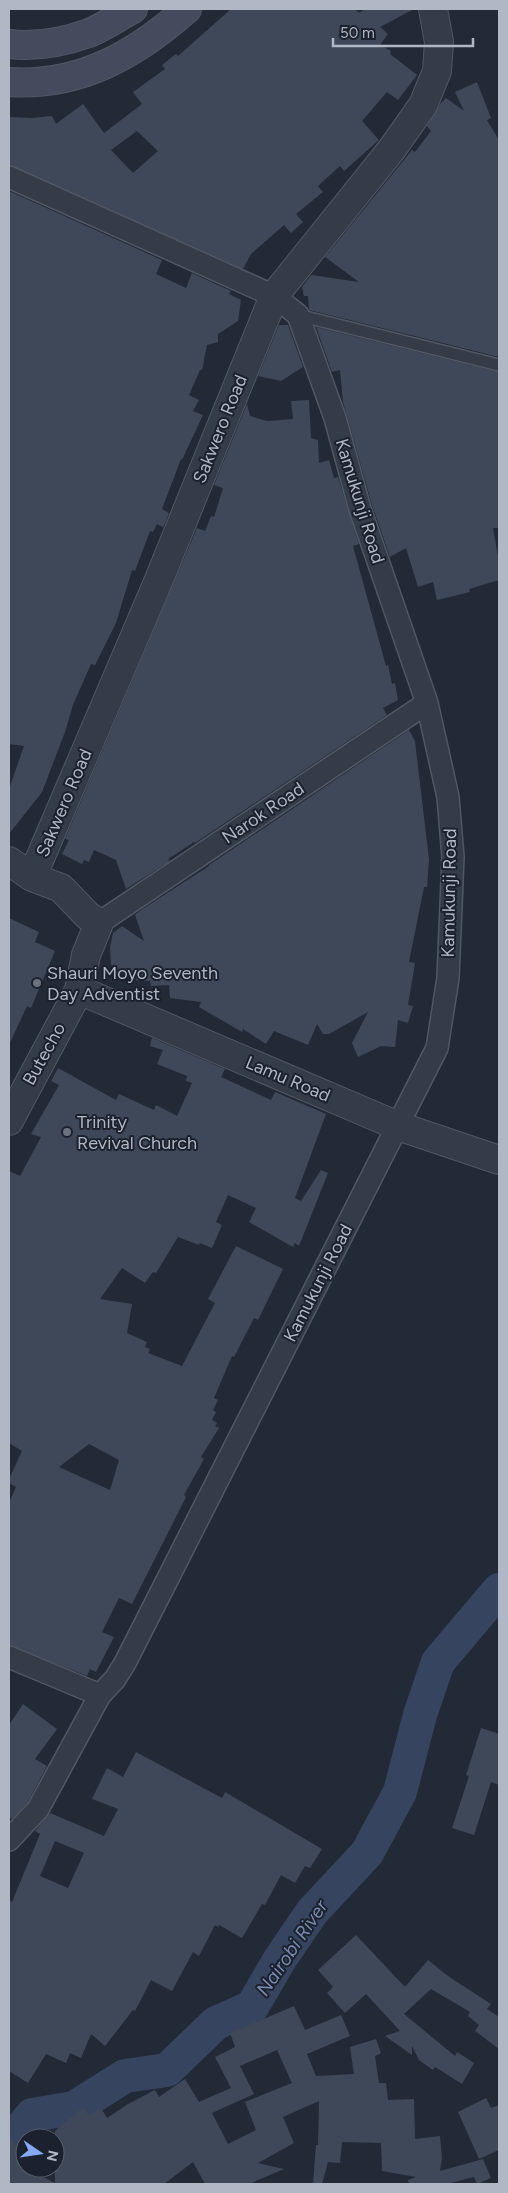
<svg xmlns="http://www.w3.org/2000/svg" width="508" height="2193" font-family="Figtree,sans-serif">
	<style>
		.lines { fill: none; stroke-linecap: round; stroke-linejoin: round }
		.river { stroke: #36445f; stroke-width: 34 }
		.building { fill: #3e4858; fill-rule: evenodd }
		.service-casing { stroke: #505764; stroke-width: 14 }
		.minor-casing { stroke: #505764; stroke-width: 24 }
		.tertiary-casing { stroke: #505764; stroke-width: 30 }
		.secondary-casing { stroke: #505764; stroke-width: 30 }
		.service { stroke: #353c49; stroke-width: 11 }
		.minor { stroke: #353c49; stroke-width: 21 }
		.tertiary { stroke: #353c49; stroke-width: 28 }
		.secondary { stroke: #434b5c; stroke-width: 28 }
		.worship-dot { fill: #6b7280; stroke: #1b212e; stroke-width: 2 }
		.labels { text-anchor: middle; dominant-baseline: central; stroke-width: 4; stroke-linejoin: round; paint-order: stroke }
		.street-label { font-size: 18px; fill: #b0b7c5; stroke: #1b212e }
		.poi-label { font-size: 18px; fill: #b0b7c5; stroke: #1b212e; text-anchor: start }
		.water-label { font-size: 19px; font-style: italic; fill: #798bad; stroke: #1b212e }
	</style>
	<rect width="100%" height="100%" fill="#222a38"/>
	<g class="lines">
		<path class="river" d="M9,2143L32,2115L74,2108L125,2076L167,2070L216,2023L252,2007L280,1959L312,1912L367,1853L400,1792L420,1715L438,1662L499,1590"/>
	</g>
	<path class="building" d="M231,9H355L359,13L365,9H414L380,27L388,34L380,45L391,51L390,54L417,75L398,100L387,92L362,121L379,140L344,171L340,166L318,186L323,192L296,214L303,222L291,233L284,225L251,254L243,269L9,165V117L31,118L52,116L56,124L83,104L104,133L142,104L133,92L165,69L162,65L176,54L178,56ZM137,131L158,151L133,173L111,150Z
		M477,82L491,118L487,120L499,140V357L309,310L308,296H304L302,287L311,275L359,282L325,257L412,150L415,152L431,131L427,126L440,104L446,98L464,111L455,92Z
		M9,191L162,260L156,274L186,288L192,273L231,291L229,294L241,300L238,321L218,334V342L207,345L202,370H200L189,395L199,400L193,411L203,415L182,460L181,459L162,509L169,513L166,521L163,527L157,524L153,532L150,531L135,571L132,570L116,623L95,665L91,664L73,705L65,732L42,792L9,834V789L24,746L9,744Z
		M279,325H288L303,367L281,381L258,376Z
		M316,327L499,372V528H493L499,562V580L469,589L470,592L437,600L433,582L418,587L406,548L390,557L372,505L343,402L340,370L332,372Z
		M309,400L311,438L318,440L319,463L329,460L334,478L338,477L359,544L353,546L386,666L388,665L392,684L395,683L398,700L383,708L387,715L195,843L194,842L168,859L170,861L126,889L116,860L94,850L89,862L84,860L82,864L62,854L69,840L65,839L197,528L205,531L211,516L214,517L223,488L214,485L247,404L250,416L267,421L293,419L291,401Z
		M409,730L415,741L429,859L427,887H424L409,962L415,963L408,1005L413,1006L408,1023L398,1020L395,1047L381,1046L358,1057L352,1043L368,1012L329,1034H323L317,1024L308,1045L274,1031L266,1044L243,1029L242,1032L199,1007L201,1002L170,998L169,985L151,986L150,981L135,980L136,977L116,972L117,965H111L110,947L113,933L122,926L144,941L135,915L141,910L209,866V865Z
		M9,918L39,932L35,942L55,951L31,1008L27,1006L9,1045Z
		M152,1038L225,1069L221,1077L271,1100L275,1092L326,1114L295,1198L301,1201L321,1170L328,1173L299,1246L295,1243L293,1247L249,1222L256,1208L228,1195L216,1222L222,1225L212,1248L200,1243L199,1245L178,1237L156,1273L153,1272L145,1283L122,1268L100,1299L132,1304L127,1333L147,1342L145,1347L150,1349L148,1353L182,1366L215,1303L208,1299L236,1246L283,1269L258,1320L254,1318L234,1357L232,1356L214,1398L218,1400L213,1410L216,1412L212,1420L217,1423L215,1426L219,1428L201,1457L204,1459L184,1495L186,1497L177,1515L132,1604L119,1598L102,1632L114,1637L96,1672L90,1669L87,1676L9,1645V1503L16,1487L9,1483V1479L22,1451L9,1443V1171L20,1176L41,1137L31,1134L59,1085L51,1081L58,1068L116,1100L119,1094L154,1110L156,1105L177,1116L192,1083L186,1081L187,1076L157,1064L163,1050L150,1046ZM89,1444L119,1460L110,1490L59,1467Z
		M23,1704L57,1729L35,1759L47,1766L28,1802L12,1819L9,1817V1725Z
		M481,1728L499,1734V1785L491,1782L474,1835L452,1828L469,1776L466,1775Z
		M136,1752L222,1798L225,1792L322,1849L310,1868L305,1866L295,1883L281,1875L265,1905L262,1904L242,1938L219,1925L218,1927L215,1925L199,1956L193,1952L172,1991L151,1980L135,2011L133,2010L105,2046L91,2034L81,2058L70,2053L66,2063L46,2054L28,2083L9,2071V1900L12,1902L40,1834L35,1831L50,1813L104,1836L118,1809L92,1799L107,1768L123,1777ZM55,1841L84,1853L68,1888L40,1876Z
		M356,1935L405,1987L428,1960L448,1976L491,2004L487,2009L499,2017V2049L475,2031L479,2025L468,2016L470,2012L431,1989L404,2014L455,2056L457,2052L474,2063L462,2084L435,2067L433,2070L419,2060L412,2046V2055L385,2036L400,2031L366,1994L345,2013L327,1993L333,1987L318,1970Z
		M294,2006L305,2030L341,2015L350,2036L307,2054L316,2076L354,2074L350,2047L376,2039L381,2053L375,2056L379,2083H386L388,2100L414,2099L415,2139L440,2136L442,2158L440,2171L483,2159L491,2178L477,2184L474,2177L446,2184H409L408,2180L416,2177L382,2171L381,2143L342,2142L340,2163L328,2162L322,2184H313L316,2145H318L319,2101L283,2117L294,2143L258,2163L284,2169L249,2184H205L193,2162L164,2184H9V2137L25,2154V2168L55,2183V2131L83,2107L89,2116L101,2108L107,2118L128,2104L155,2090L159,2097L185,2079L199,2102L231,2088L215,2057L235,2047L230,2033ZM277,2050L292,2083L245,2102L256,2130L228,2144L212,2113L254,2094L240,2066Z
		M486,2098L491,2108L499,2105V2150L479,2159L458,2112Z"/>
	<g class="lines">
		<defs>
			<path id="service" d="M298,315L499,365"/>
			<path id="minor" d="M9,177L274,296L298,315L335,418L360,509L427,703L448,797L453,857L448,978L437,1048L125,1663L115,1679L100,1695L38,1809L9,1840
				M99,923L427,703
				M9,1657L100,1695"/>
			<path id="tertiary" d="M9,861L32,877L61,888L88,916L99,923L86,955L79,990L9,1121
				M32,877L158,582L274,296L392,149L423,105L437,71L439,42L433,9
				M79,990L398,1126L499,1160"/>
			<path id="secondary" d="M9,44C35,47 64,42 89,33C104,27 118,17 133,9
				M9,82C80,87 136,54 187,9"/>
		</defs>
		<use href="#service" class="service-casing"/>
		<use href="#minor" class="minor-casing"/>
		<use href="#tertiary" class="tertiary-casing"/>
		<use href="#secondary" class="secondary-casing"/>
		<use href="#service" class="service"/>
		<use href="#minor" class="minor"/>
		<use href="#tertiary" class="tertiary"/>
		<use href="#secondary" class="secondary"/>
	</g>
	<g class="worship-dot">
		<circle cx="37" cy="983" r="5"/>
		<circle cx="67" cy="1132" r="5"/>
	</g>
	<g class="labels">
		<g class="street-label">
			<text transform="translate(220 429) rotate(-68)">Sakwero Road</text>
			<text transform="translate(360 501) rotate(73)">Kamukunji Road</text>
			<text transform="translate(64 803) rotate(-67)">Sakwero Road</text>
			<text transform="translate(263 813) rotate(-34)">Narok Road</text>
			<text transform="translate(449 893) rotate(-89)">Kamukunji Road</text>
			<text transform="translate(44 1054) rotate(-61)">Butecho</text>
			<text transform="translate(288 1079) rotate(23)">Lamu Road</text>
			<text transform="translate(318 1283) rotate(-63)">Kamukunji Road</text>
		</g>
		<g class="poi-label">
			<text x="47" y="973">Shauri Moyo Seventh<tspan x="47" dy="21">Day Adventist</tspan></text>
			<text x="77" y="1122">Trinity<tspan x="77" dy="21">Revival Church</tspan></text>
		</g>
		<g class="water-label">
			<text transform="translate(292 1948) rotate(-56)">Nairobi River</text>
		</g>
	</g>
	<rect width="508" height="2193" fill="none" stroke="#b0b7c5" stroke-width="20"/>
	<g transform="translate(40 2153) rotate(103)"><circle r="24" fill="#1b212e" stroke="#575d6a"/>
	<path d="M0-4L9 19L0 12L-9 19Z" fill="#86a9f5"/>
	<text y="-8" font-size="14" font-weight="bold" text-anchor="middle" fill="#b0b7c5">N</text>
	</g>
	<path d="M333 38v8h140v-8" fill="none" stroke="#b0b7c5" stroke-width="2.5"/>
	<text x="340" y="38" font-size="15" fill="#b0b7c5" stroke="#1b212e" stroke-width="4" paint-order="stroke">50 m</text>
</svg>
